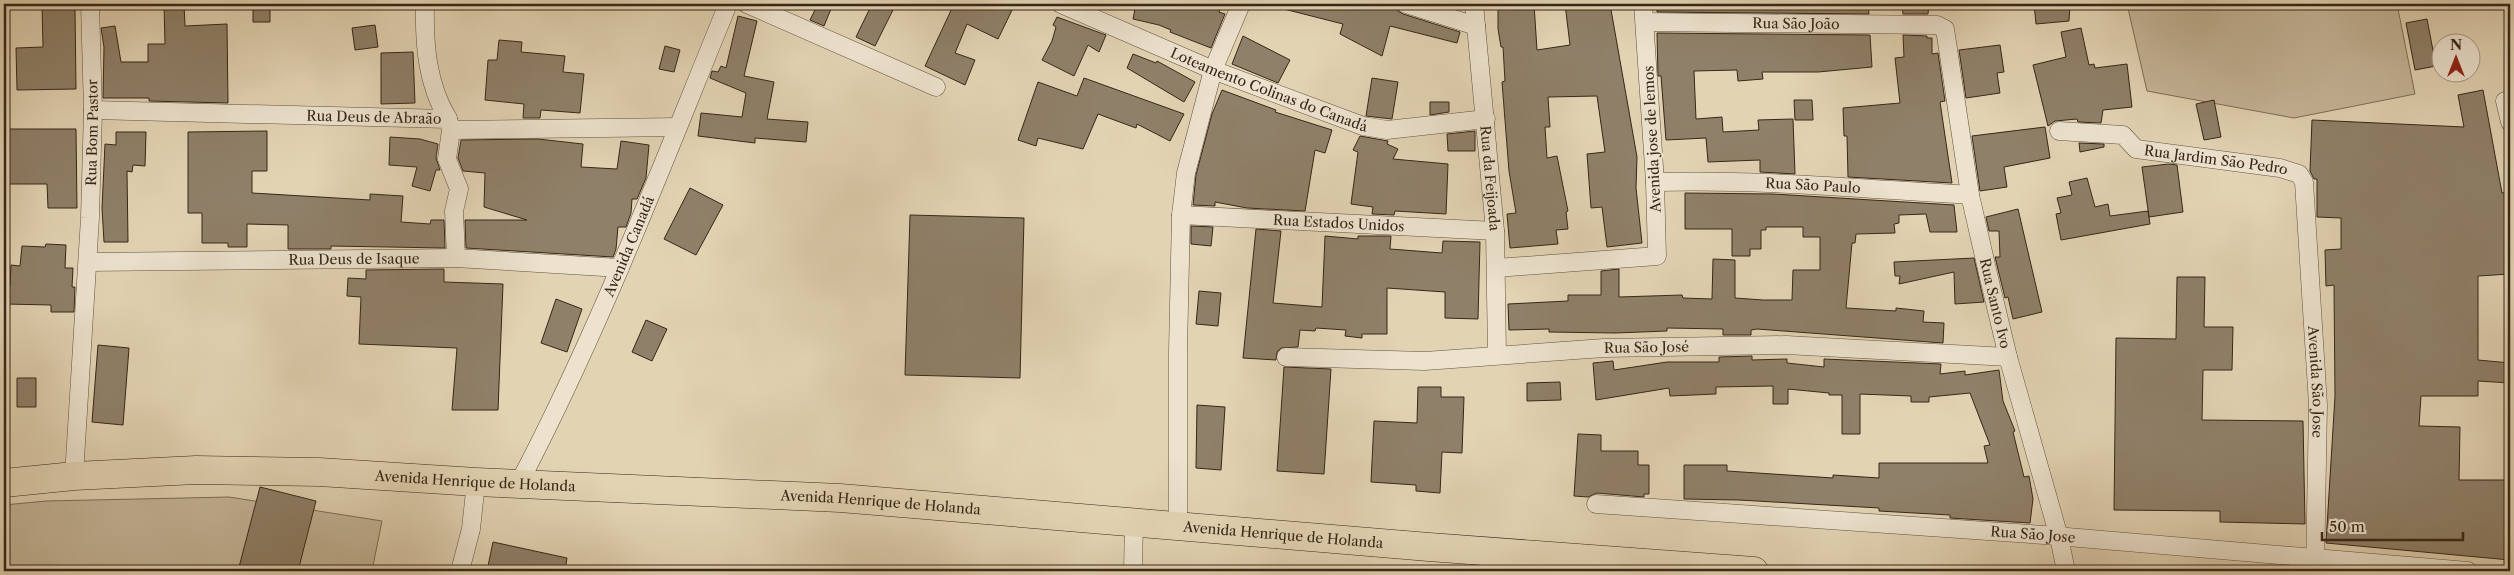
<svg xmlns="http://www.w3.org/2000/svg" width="2514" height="575" font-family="'Libre Caslon Text',serif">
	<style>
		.green { fill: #c5b699; stroke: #7e6e58 }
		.building { fill: #8f8069; stroke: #362718 }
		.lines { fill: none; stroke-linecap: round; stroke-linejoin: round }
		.minor-casing { stroke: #61523f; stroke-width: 19 }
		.primary-casing { stroke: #362718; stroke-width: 29 }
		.minor { stroke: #ece2ce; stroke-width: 18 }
		.primary { stroke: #e2d3b3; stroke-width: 28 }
		.labels { text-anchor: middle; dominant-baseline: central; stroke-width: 4; stroke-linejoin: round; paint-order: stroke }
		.street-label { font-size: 14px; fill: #362718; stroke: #ece2ce }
	</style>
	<rect width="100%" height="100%" fill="#e2d3b3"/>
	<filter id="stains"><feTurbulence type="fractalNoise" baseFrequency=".004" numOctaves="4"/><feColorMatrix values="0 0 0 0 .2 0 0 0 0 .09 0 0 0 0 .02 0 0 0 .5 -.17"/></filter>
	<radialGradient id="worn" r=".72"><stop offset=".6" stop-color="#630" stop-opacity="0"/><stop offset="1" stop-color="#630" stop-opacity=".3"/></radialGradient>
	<path class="green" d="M2127,4H2397L2415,94L2294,118L2147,91Z
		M229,497L382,521L372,571H4V505L46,501Z"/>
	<path class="building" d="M42,4H68V9H75L76,89L17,90L16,48L43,47Z
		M164,4H184L185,26L227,24L228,103L149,101V98H103L104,47L101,28L115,26L121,62H148V44H165Z
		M253,4H270V22H253Z
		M818,4H833L824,26L810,20Z
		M872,4H896L875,46L856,37Z
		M954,4H1015L998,39L967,24L955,53L975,60L965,85L925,66Z
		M1136,4H1222L1219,12L1225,14L1211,48L1170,32L1171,30L1159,25L1133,19Z
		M1285,4H1396L1398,11L1403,14L1460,32L1457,43L1390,26L1382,56L1340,34L1343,24L1284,9Z
		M1498,4H1534L1537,50L1570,45L1565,4H1610L1637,157L1636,188L1642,243L1607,247L1602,207L1591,208L1587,154L1605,152L1597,96L1548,97L1550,127H1545L1547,158L1557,156L1568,211L1566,212L1568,229L1556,230L1558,244L1510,248L1507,214L1516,213L1509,171L1502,82L1505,81L1503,47H1501L1498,29Z
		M1657,4H1868L1869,14L1657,12Z
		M1902,4H1929L1928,14H1903Z
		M2034,4H2070L2069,21L2036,24Z
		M738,16L757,21L744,76L774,82L767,119L808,122L806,142L755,138V143L698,136L701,113L742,117L746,93L710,78L712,71L718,72L721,66L726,68Z
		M1057,17L1106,35L1099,52L1088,45L1074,76L1042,60L1052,41L1056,27L1053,25Z
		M2427,19L2436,66L2415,70L2406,23Z
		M375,25L378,47L355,50L352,28Z
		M2081,28L2089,65L2094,64L2095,68L2127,64L2132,107L2103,110L2101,123L2078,122L2077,119L2055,121L2048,126L2033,65L2066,57L2061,32Z
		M1657,33L1870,35L1872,67L1818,72H1762L1763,79L1738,81L1737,70L1694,71L1696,119L1722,117L1723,132L1759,130L1758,120L1793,119L1795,174L1760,172V160L1708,162L1706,138L1666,140L1661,76H1658Z
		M1903,35L1927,36V38H1932V54L1938,53L1945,101L1940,102L1952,183L1848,177L1847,136H1844L1843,108L1900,103L1895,58L1904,57Z
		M1243,36L1290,60L1278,83L1232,64Z
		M499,40L522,42L521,52L565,56L563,72L584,74L580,113L541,110L540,118H523L524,104L485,100L488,60H497Z
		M2000,45L2004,72L1997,73L2000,93L1966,98L1959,50Z
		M665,46L680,50L674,72L659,69Z
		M413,52L415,103L381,104V53Z
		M1133,54L1156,63L1157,61L1195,82L1184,102L1127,68Z
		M1084,78L1184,114L1170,141L1137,124L1136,128L1098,114L1083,149L1038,138L1036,146L1018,140L1038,82L1077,96Z
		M1372,78L1398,82L1392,119L1366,116Z
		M1222,90L1276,110L1275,112L1332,130L1325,153L1315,150L1305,211L1247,208L1215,202V206L1193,205L1196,175L1212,114Z
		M2483,90L2502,193L2509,192L2510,274L2478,276V360L2510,363V383L2478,381V396H2421L2419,426L2460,427L2459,480H2510V560L2326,543L2335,396L2334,285L2326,286L2325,250L2341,249V218L2317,217V179H2314L2310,171L2312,120L2464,127L2458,95Z
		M1794,100H1812L1813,120H1795Z
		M2214,100L2221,137L2204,140L2196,104Z
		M1430,102H1449V112L1430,115Z
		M2045,127L2050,158L2004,167L2007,187L1980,191L1972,136Z
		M4,129H76L77,208H48L47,184H4Z
		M267,131V171H252V193L370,200V194L403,196L401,222L430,224L431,220H444L445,248L331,246V249H288V225L247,224V247H228V243H202V213H188V132Z
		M1475,131V151H1448L1447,134Z
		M116,132H146L145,166L133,165L132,172L127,171L128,242H104L102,208L105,144L116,145Z
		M1360,136L1388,141L1387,144L1398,149L1393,159L1448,164L1446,214L1395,211L1394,215L1372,214L1373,207L1351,204L1358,152L1353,150Z
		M390,137L420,139L438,144L436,158L440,170H436L430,191L412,186L417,167L389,165Z
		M538,139L583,144L581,167L617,169L621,141L649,145L646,178L637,199H632L631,213L626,227H618L616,249L613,257L466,248L465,220H527L484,207L485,173L463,171L458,158L461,140Z
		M2079,143L2104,144V147L2080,152Z
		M2169,164L2177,165L2183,212L2149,217L2142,167Z
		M2087,178L2095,207L2108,204L2110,216L2148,211L2150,224L2061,240L2056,214L2061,213L2057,198L2072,195L2069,182Z
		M690,188L723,205L696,255L664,239Z
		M1685,193L1773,194L1954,205L1957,232H1930L1926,214L1899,215V223L1894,224L1895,233L1856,234L1855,243H1852L1846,308L1896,311V308L1924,311L1923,322L1944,323L1943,343L1757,329L1751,330V335H1723V329L1667,328V331L1615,333L1549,332V329L1509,330L1508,304L1568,301V295H1601V271L1619,269V297L1682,295L1683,298L1712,299L1713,259L1735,260V298L1763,300H1792L1793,270H1820V237H1803V227H1766V230H1761V249H1750V256H1732V229H1685Z
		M2018,209L2042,312L2013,319L2008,297L2005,298L1995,257H2000L1999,231H1989L1986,217Z
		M910,215L1024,218L1020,378L905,375Z
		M1191,226L1213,227L1211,246L1191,244Z
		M1256,229L1281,231L1273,303L1322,307L1325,236L1358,239V236H1391L1390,249L1442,253L1443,241L1480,242L1478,319L1445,318V292L1387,288V334H1362V338L1345,336L1346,330L1316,328L1315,331L1300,330L1298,347L1281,348L1277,352L1276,360L1243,358Z
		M46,244L66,245L65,268H73L72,287H75L74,312H51V305L5,304L6,285L10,286L11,265L20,266L22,246L45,247Z
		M1974,258L1984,302L1955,304L1954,272L1899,284L1900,276H1895L1894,262Z
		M444,269V282L503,284L498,410H452L457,348L359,344L361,297L347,296L348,278L366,279V270Z
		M2177,277H2205L2204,327H2233L2232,370H2203L2202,420L2303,421L2305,524L2220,522V511L2114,510L2116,338L2176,339Z
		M1199,291L1221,293L1218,326L1196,324Z
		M556,299L582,309L567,352L541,343Z
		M646,320L667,329L652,361L632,352Z
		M98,345L129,348L123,425L92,422Z
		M1752,356V360L1787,359V363L1824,367V359L1941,364L1940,374L1965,371V375L1999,370L2003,401L2015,431L2013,432L2024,477L2029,476L2033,499L2030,523L1950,518V515L1879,511V508L1739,500L1684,499V465H1727V471L1833,478V475L1879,478V463H1988L1984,446L1990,445L1970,393L1929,397V402H1911V396L1860,394V434H1842V395H1829V393L1788,389V404H1773V386L1716,387V394L1670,396L1669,388L1596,400L1593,363L1613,361L1614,370L1667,362H1719V357Z
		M1284,367L1331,369L1324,474L1277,471Z
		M17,378H36V407H17Z
		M1560,382L1561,400L1527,401V383Z
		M1418,387H1441V397H1464L1462,453L1442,452L1440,493L1416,491V485L1371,482L1374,421L1417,423Z
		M1197,405L1225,407L1221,470L1196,468Z
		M1578,434L1601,435V451H1638V465H1649V494H1644V497L1597,493L1588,497L1574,496Z
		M260,487L316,501L298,571H238Z
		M493,542L567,558L565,571H487Z"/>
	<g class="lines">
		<defs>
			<g id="minor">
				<path d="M425,4C424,44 427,84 448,119"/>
				<path d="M747,4L936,87"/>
				<path id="s1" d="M1061,4L1213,70L1363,126L1387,130L1486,119"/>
				<path d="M1406,4L1476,26"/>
				<path id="s2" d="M1474,4L1495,231L1497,354"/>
				<path id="s3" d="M1645,22L1937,25L1945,29L1970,195L1989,278L2008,357L2059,537L2066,571"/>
				<path d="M2505,101L2510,122"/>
				<path id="s4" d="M93,110L448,119L451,130L678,127"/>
				<path d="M451,130L447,159L459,189L454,211L456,258"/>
				<path id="s5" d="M2059,131L2123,135L2136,149L2280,168L2299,174L2304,182L2318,405L2315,571"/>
				<path id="s6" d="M1655,182C1760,179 1865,189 1970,195"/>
				<path id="s7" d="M1181,215L1495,231"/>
				<path id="s8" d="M88,262L456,258L620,268"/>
				<path d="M1496,268L1657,256L1655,182L1643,4"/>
				<path id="s9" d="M1286,357L1425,361L1604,348L1786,345L2008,357"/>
				<path id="s10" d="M74,476L90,218L93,110L90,4"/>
				<path id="s11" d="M519,483C600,329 662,165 728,4"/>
				<path id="s12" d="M1596,504L2044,535L2468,571"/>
				<path d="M1178,526V351L1181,215L1186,173L1213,70L1241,4"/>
				<path d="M460,571L471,529L476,482"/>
				<path d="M1133,571L1134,522"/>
			</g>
			<g id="primary">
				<path id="s13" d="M4,483L74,476L196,470L319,472L476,482L840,498L1429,547L1754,571"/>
			</g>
		</defs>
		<use href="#minor" class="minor-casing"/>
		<use href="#primary" class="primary-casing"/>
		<use href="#minor" class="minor"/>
		<use href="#primary" class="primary"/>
	</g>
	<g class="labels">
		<g class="street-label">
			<text stroke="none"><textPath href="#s3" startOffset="151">Rua São João</textPath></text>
			<text stroke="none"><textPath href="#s1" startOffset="225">Loteamento Colinas do Canadá</textPath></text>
			<text stroke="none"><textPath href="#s4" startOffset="281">Rua Deus de Abraão</textPath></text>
			<text stroke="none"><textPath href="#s10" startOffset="344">Rua Bom Pastor</textPath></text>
			<text transform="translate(1652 139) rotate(-93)">Avenida jose de lemos</text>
			<text stroke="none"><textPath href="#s5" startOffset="164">Rua Jardim São Pedro</textPath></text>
			<text stroke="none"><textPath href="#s2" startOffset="175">Rua da Feijoada</textPath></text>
			<text stroke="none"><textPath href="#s6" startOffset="158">Rua São Paulo</textPath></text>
			<text stroke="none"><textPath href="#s7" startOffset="158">Rua Estados Unidos</textPath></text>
			<text stroke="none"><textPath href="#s11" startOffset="261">Avenida Canadá</textPath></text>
			<text stroke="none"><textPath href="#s8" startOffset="266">Rua Deus de Isaque</textPath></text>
			<text stroke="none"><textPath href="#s3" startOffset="580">Rua Santo Ivo</textPath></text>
			<text stroke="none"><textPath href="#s9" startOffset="361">Rua São José</textPath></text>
			<text stroke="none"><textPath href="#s5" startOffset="458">Avenida São Jose</textPath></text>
			<text stroke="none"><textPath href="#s13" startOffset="472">Avenida Henrique de Holanda</textPath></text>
			<text stroke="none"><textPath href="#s13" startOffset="878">Avenida Henrique de Holanda</textPath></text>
			<text stroke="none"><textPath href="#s13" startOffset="1282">Avenida Henrique de Holanda</textPath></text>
			<text stroke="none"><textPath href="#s12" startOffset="438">Rua São Jose</textPath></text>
		</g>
	</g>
	<rect width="2514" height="575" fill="none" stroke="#e2d3b3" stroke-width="20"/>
	<rect x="5" y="5" width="2504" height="565" fill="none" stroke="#362718" stroke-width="2.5"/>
	<rect x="10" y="10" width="2494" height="555" fill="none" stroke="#362718"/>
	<g transform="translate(2456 58)"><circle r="24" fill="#ece2ce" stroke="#a39785"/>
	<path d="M0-4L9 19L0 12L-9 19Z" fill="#8f2418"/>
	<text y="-8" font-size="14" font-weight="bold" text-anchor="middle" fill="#362718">N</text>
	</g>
	<path d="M2322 532v8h141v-8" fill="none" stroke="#362718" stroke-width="2.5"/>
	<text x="2329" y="532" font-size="15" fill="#362718" stroke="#ece2ce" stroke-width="4" paint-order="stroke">50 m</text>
	<rect width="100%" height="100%" filter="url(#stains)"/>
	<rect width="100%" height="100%" fill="url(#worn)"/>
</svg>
